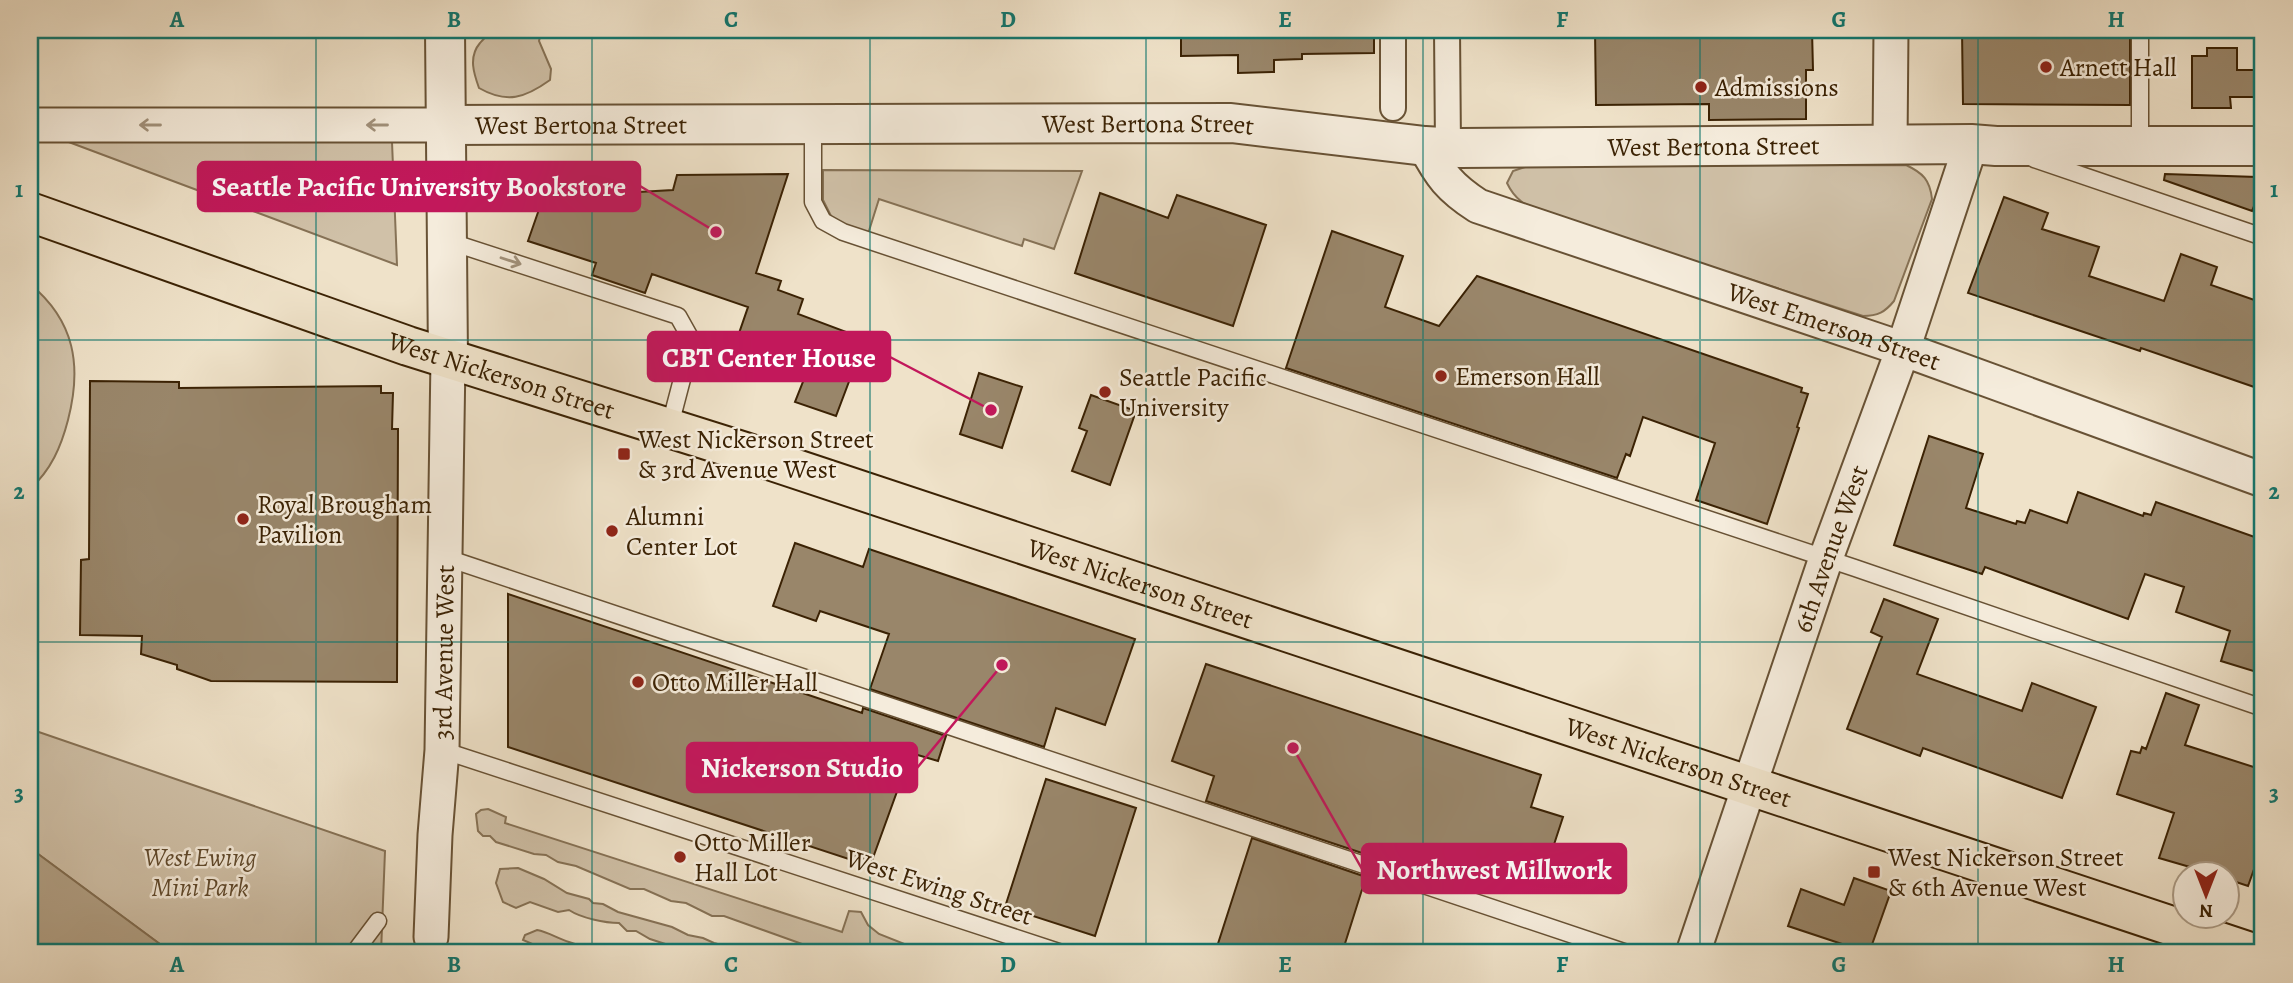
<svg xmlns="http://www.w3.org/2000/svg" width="2293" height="983" font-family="Alegreya,serif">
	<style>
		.green { fill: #d0c1a8; stroke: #867256; stroke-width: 2 }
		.water { fill: #b2a186; stroke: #826e52; stroke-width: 2 }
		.building { fill: #99866a; stroke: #3b2204; stroke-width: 2 }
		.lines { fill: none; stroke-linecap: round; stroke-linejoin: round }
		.service-casing { stroke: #685235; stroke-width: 19 }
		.pedestrian-casing { stroke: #685235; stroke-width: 28 }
		.minor-casing { stroke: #685235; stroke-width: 37 }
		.tertiary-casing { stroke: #685235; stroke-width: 42 }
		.primary-casing { stroke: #3b2204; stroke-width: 42 }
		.service { stroke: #f5ecdc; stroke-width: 16 }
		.pedestrian { stroke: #f5ecdc; stroke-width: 24 }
		.minor { stroke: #f5ecdc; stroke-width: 33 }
		.tertiary { stroke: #f5ecdc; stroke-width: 38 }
		.primary { stroke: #efe2c9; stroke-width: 38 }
		.oneway { stroke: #a1917b }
		.grid { fill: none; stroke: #0f766e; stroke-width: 2; stroke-opacity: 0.55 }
		.poi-dot { fill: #8f2418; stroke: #f5ecdc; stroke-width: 2.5 }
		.labels { text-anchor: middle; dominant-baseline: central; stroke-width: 5; stroke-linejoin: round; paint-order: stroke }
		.poi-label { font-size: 26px; fill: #3b2204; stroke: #f5ecdc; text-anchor: start }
		.street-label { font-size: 26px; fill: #3b2204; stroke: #f5ecdc }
		.park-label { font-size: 26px; font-style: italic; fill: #604a2d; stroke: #f5ecdc }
		.leader { fill: none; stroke: #c2185b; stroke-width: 2.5 }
		.callout-dot { fill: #c2185b; stroke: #f5ecdc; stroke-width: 2.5 }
		.callout { fill: #c2185b; stroke: #c2185b; stroke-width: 2.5 }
		.callout-label { font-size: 28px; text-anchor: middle; font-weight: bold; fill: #fff }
		.neatline { fill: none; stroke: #0f766e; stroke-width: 2.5 }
		.grid-label { font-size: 23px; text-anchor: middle; font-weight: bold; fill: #0f766e }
	</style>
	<rect width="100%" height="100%" fill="#efe2c9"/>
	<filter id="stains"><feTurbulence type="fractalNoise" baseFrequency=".00286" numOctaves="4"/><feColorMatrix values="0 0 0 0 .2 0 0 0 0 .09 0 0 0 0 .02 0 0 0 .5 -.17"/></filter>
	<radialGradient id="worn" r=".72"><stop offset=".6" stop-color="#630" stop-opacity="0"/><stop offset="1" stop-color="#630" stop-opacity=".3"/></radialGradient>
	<path class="green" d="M490,30H542L539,41L551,69L550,80C525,98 507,104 479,88C474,74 468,57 480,43C484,38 487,37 490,30Z
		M66,141L392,142L397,265Z
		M1906,165C1923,173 1930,180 1932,199L1894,301C1885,312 1878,316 1863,316L1542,212C1525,205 1515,200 1507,183L1513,171L1528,166Z
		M823,170L1082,171L1054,249L1024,239L1022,246L879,199L868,234L833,220L823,200Z
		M30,284C75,321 82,366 68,420C61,447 51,470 30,489Z
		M30,729L385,851L381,953H172L30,848Z
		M488,809L506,817L505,823L842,932L849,911L861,912L868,925L879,934L927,953H839L816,949L724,916H712L686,903L671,901L644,889H630L576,866L558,862L546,855L534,854L496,842L490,836H483L478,831L476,814L481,810Z
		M518,868L544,879L567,893L589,899L593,903L603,904L618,912L672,927L688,935L703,938L714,943L751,953H693L650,939L636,931H627L619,923C605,923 581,918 569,910L558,912L530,902L516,908L503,902L496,883L500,869Z
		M537,930C548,932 557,938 569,942C582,947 598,950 612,953H553L523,940L525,935Z"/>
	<path class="water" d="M30,848L172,953H30Z"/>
	<path class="building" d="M1181,30H1374V53L1302,54V59L1274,60V72L1238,73V55L1181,56Z
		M1595,30H1812L1813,70H1806V119L1709,120V104L1596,105Z
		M1962,30H2130V105L1963,104Z
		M2207,48H2237V70H2263V97H2230L2231,108H2192V56H2207Z
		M788,174L756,273L781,281L778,290L803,299L798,314L865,339L836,416L795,402L808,369L736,342L748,307L652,274L645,293L592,275L596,263L528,241L543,198H638L639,192L673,190L677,175Z
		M2165,174L2257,177L2258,196L2252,211L2164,180Z
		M1100,193L1168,218L1177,195L1266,225L1233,326L1075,273Z
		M2004,197L2048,213L2042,229L2099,247L2089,276L2164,301L2181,254L2217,267L2211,285L2263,303V390L2141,348L2140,351L1968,293Z
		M1332,231L1403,256L1385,307L1439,326L1477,276L1802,388L1801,392L1808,394L1797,427L1799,428L1767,524L1696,500L1715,443L1643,417L1630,456L1626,454L1617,478L1286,368Z
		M979,373L1022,387L1002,448L960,434Z
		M90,381L179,382V388L381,386V393H393L392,429H398L397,682L211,681L177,669V665L141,654L142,636L80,635L81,560L89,559Z
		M1091,395L1136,411L1110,485L1072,471L1087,431L1079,428Z
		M1929,436L1983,454L1966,508L2016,524L2017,521L2025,523L2030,510L2067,523L2078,492L2143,516L2144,513L2151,515L2156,502L2263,540V674L2221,661L2230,631L2176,612L2184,587L2145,574L2128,619L1985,567L1982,574L1894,545Z
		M795,543L863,567L869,549L1135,639L1105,725L1056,708L1044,747L870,689L889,634L820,611L816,621L773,606Z
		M508,594L862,713L863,708L946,736L938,761L911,753L870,866L508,747Z
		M1884,599L1938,619L1917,674L2022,711L2032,683L2096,707L2062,798L1923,748L1920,756L1847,729L1882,637L1871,632Z
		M1206,664L1541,775L1531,807L1563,817L1545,872L1513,861L1504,890H1473L1206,801L1214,776L1172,761Z
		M2166,693L2199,705L2185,745L2263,770V844L2248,886L2227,879V874H2214L2159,858L2174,813L2117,794L2131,751L2140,753L2142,747L2146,749Z
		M1046,779L1136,808L1095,936L1005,907Z
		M1252,838L1366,877L1342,953H1215Z
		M1854,878L1891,891L1869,953L1788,926L1801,889L1844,905Z"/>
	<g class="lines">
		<defs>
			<path id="service" d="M813,124V202L823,221L843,232L1855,568L2263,708
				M2140,146V30
				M2034,159L2263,237
				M448,241L678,316L692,341L669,429
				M444,557L1627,953
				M442,750L1062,953
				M354,953L378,921"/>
			<path id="pedestrian" d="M1447,30L1448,147
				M1393,108V30"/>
			<g id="minor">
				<path d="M30,125H446"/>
				<path d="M1890,145L1891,30"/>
				<path id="s1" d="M1425,146C1440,175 1450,188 1478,206L1903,349L2263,480"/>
				<path id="s2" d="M431,937L435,835L442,750L448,359"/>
				<path id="s3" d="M1693,953L1826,558L1903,349L1971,144"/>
			</g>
			<g id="tertiary">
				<path d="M445,30L448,359"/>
				<path id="s4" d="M446,125L1231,123L1425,146L1460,148L1971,144L1996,146H2263"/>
			</g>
			<g id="primary">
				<path id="s5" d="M30,212L408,346L745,452L2253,953"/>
			</g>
		</defs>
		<use href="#service" class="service-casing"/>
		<use href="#pedestrian" class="pedestrian-casing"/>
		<use href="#minor" class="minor-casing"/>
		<use href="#tertiary" class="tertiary-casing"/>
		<use href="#primary" class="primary-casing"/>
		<use href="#service" class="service"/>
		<use href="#pedestrian" class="pedestrian"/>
		<use href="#minor" class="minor"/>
		<use href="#tertiary" class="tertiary"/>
		<use href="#primary" class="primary"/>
	</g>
	<defs><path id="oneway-shaft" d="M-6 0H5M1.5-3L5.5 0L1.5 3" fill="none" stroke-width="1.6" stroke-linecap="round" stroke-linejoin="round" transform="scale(1.75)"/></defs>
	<g class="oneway">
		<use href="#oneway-shaft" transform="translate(150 125) rotate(-180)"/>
		<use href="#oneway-shaft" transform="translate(377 125) rotate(-180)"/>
		<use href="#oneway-shaft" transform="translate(511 261) rotate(18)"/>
	</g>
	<path class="grid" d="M316,30V953M592,30V953M870,30V953M1146,30V953M1423,30V953M1700,30V953M1978,30V953M30,340H2263M30,642H2263"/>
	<g class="poi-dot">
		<circle cx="2046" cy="67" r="7"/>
		<circle cx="1701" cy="87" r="7"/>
		<circle cx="1441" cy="376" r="7"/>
		<circle cx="1105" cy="392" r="7"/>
		<rect x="617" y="447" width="14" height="14" rx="3.5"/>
		<circle cx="243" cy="519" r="7"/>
		<circle cx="612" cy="531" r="7"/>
		<circle cx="638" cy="682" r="7"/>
		<circle cx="680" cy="857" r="7"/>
		<rect x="1867" y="865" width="14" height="14" rx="3.5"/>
	</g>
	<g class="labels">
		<g class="poi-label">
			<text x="2060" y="67">Arnett Hall</text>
			<text x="1715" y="87">Admissions</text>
			<text x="1455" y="376">Emerson Hall</text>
			<text x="1119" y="377">Seattle Pacific<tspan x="1119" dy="30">University</tspan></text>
			<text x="638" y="439">West Nickerson Street<tspan x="638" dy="30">&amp; 3rd Avenue West</tspan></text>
			<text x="257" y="504">Royal Brougham<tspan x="257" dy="30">Pavilion</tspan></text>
			<text x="626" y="516">Alumni<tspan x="626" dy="30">Center Lot</tspan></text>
			<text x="652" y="682">Otto Miller Hall</text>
			<text x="694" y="842">Otto Miller<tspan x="694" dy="30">Hall Lot</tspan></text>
			<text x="1888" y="857">West Nickerson Street<tspan x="1888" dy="30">&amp; 6th Avenue West</tspan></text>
		</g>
		<g class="street-label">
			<text stroke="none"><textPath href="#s4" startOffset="135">West Bertona Street</textPath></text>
			<text stroke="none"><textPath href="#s4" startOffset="702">West Bertona Street</textPath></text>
			<text stroke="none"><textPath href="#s4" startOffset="1269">West Bertona Street</textPath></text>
			<text stroke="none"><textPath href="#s1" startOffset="457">West Emerson Street</textPath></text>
			<text stroke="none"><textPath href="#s5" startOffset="499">West Nickerson Street</textPath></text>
			<text stroke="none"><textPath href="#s3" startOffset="427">6th Avenue West</textPath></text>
			<text stroke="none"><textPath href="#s5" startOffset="1171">West Nickerson Street</textPath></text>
			<text stroke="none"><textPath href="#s2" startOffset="285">3rd Avenue West</textPath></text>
			<text stroke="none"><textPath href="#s5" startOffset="1738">West Nickerson Street</textPath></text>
			<text transform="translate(939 887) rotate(18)">West Ewing Street</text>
		</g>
		<g class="park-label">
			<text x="200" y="857">West Ewing<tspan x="200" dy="30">Mini Park</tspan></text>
		</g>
	</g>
	<path class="leader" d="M716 232L640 186M991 410L890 357M1002 665L917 768M1293 748L1362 869"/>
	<g class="callout-dot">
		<circle cx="716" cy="232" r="7"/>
		<circle cx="991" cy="410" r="7"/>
		<circle cx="1002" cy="665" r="7"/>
		<circle cx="1293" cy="748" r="7"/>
	</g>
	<g class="callout">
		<rect x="198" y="162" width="442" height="49" rx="7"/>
		<rect x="648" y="332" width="242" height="49" rx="7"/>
		<rect x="687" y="743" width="230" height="49" rx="7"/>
		<rect x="1362" y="844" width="264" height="49" rx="7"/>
	</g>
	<g class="callout-label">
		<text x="419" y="196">Seattle Pacific University Bookstore</text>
		<text x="769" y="367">CBT Center House</text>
		<text x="802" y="777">Nickerson Studio</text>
		<text x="1494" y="879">Northwest Millwork</text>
	</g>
	<rect width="2293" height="983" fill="none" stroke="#efe2c9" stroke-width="77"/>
	<g transform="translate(2206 895) rotate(180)"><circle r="33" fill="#f5ecdc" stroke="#ab9b86" stroke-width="2"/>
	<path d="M0-5L12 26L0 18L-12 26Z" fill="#8f2418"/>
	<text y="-10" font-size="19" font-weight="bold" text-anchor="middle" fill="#3b2204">N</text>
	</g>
	<rect x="38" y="38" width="2216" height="906" class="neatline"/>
	<g class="grid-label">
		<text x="177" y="27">A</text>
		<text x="454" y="27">B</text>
		<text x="731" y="27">C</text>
		<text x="1008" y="27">D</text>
		<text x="1285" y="27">E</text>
		<text x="1562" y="27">F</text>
		<text x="1839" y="27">G</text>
		<text x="2116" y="27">H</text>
		<text x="19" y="197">1</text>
		<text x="2274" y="197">1</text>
		<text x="19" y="499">2</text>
		<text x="2274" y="499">2</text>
		<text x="19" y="801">3</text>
		<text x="2274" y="801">3</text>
		<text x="177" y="972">A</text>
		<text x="454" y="972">B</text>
		<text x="731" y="972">C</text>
		<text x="1008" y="972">D</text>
		<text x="1285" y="972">E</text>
		<text x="1562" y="972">F</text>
		<text x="1839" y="972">G</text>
		<text x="2116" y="972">H</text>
	</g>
	<rect width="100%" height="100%" filter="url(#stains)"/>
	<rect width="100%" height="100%" fill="url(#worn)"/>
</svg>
